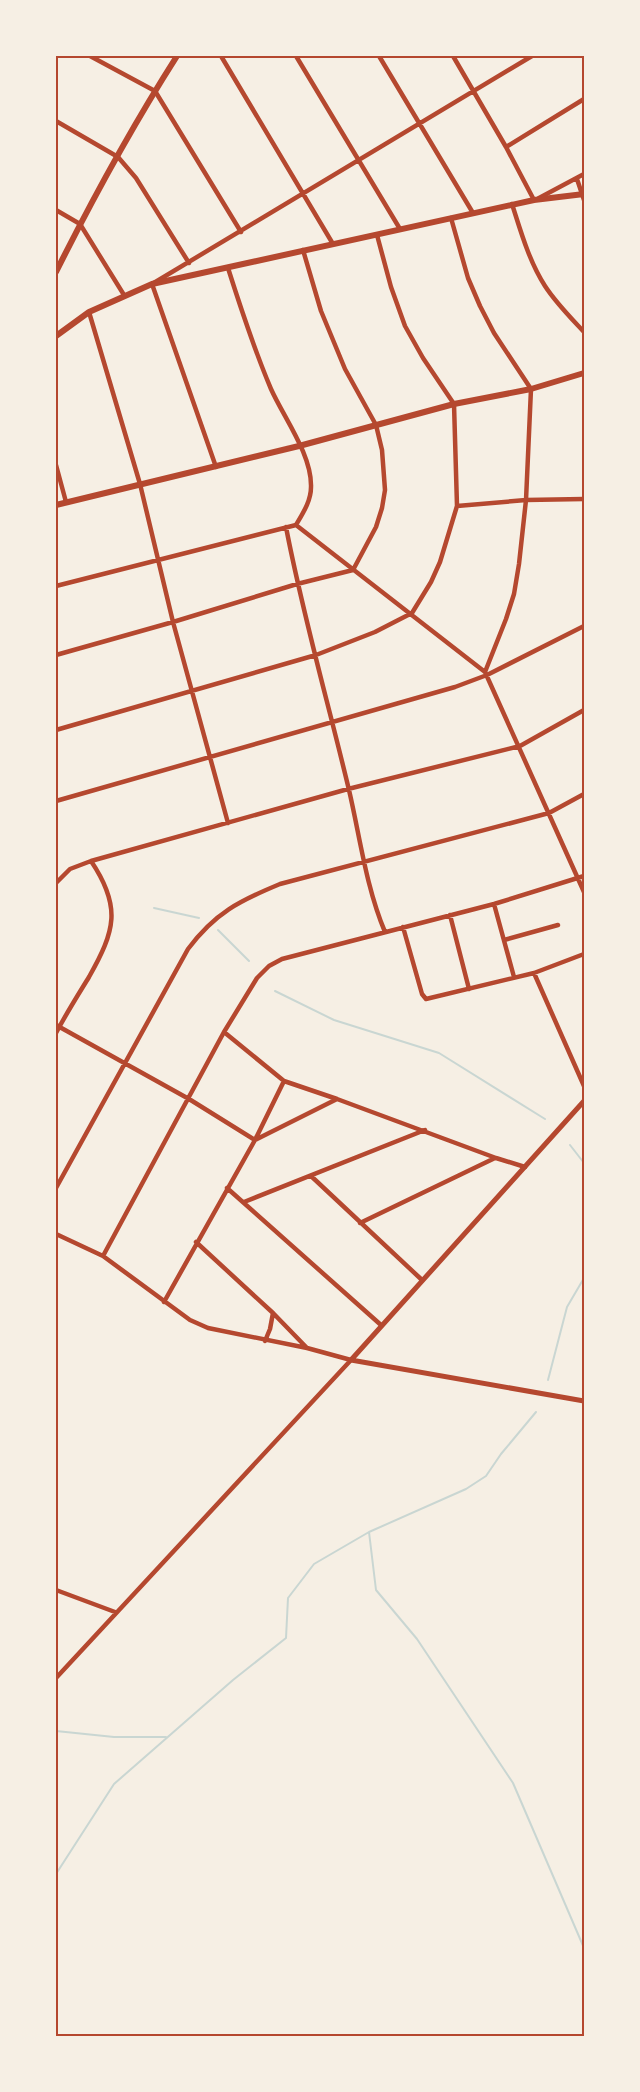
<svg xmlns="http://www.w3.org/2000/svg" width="640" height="2092" font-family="Roboto,sans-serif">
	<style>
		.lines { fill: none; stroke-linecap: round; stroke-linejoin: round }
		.stream { stroke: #c9d6d2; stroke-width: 2 }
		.minor { stroke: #b5482f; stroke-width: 4.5 }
		.tertiary { stroke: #b5482f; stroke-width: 5 }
		.secondary { stroke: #b5482f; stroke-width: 6 }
		.neatline { fill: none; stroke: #b5482f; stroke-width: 2 }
	</style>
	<rect width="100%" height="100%" fill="#f6efe4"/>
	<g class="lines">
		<path class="stream" d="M154,908L199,918
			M218,930L249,961
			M275,991L334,1020L439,1053L545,1119
			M570,1145L584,1163
			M548,1380L567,1307L584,1278
			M369,1532L376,1590L417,1639L513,1783L584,1948
			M56,1731L114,1737H166
			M56,1874L114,1784L233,1680L286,1638L288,1598L314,1564L369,1532L466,1489L486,1476L501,1454L536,1412"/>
		<path class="minor" d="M90,56L155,91L241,232
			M221,56L333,244
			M296,56L400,229
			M379,56L473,213
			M453,56L506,147L534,200
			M56,121L118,157L136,178L189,263
			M506,147L584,99
			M577,179L584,200
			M539,198L584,174
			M512,204C521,232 529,261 545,286C556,303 571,318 584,332
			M56,210L80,224L124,295
			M451,218L468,278L480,306L494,333L531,389L526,500L519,564L514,594L506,619L485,672
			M89,312L140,484L173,622L228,823
			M56,465L66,502
			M216,467L152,284L532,56
			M457,506L526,500L584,499
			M296,525L485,672L584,892
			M286,527C303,616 328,702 349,790C360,837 366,887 385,932
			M56,586L296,525C303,513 311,501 311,487C312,455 284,418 271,389C254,349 241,309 228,268
			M56,655L173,622L297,584L353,570L376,527L382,508L385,490L382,450L376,425L345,369L321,311L303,250
			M56,730L316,655L375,632L412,613L431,582L440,562L457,506L454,404L423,358L405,326L391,287L377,235
			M56,801L455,687L487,675L584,626
			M56,883L70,869L91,861L348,789L520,746L584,710
			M494,904L514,977
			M450,915L469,989
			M403,927L422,994L426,999L534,973L584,954
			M504,940L558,925
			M534,973L584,1086
			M56,1025L189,1099L255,1140L337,1099L496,1158L525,1167
			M224,1032L284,1081L337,1099
			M56,1033C66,1014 78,995 89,977C115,931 122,907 91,861
			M311,1176L422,1280
			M56,1188L188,949C215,913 239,901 280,884L549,813L584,794
			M227,1188L381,1325
			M244,1202L425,1130
			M360,1223L495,1158
			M56,1234L103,1256L190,1320L208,1328L307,1348L351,1360L56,1678
			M196,1242L273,1313L307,1348
			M103,1256L224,1032L257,978L269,966L282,959L494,904L584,876
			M164,1302L255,1140L284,1081
			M265,1341L270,1329L273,1313
			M56,1590L115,1612"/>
		<path class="tertiary" d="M351,1360L584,1101
			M351,1360L584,1401"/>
		<path class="secondary" d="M56,272C93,198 133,125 177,56
			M56,336L89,312L152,284L534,200L584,194
			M56,505L299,446L454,404L531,389L584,373"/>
	</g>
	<rect width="640" height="2092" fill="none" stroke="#f6efe4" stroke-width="114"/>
	<rect x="57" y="57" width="526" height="1978" class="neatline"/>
</svg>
